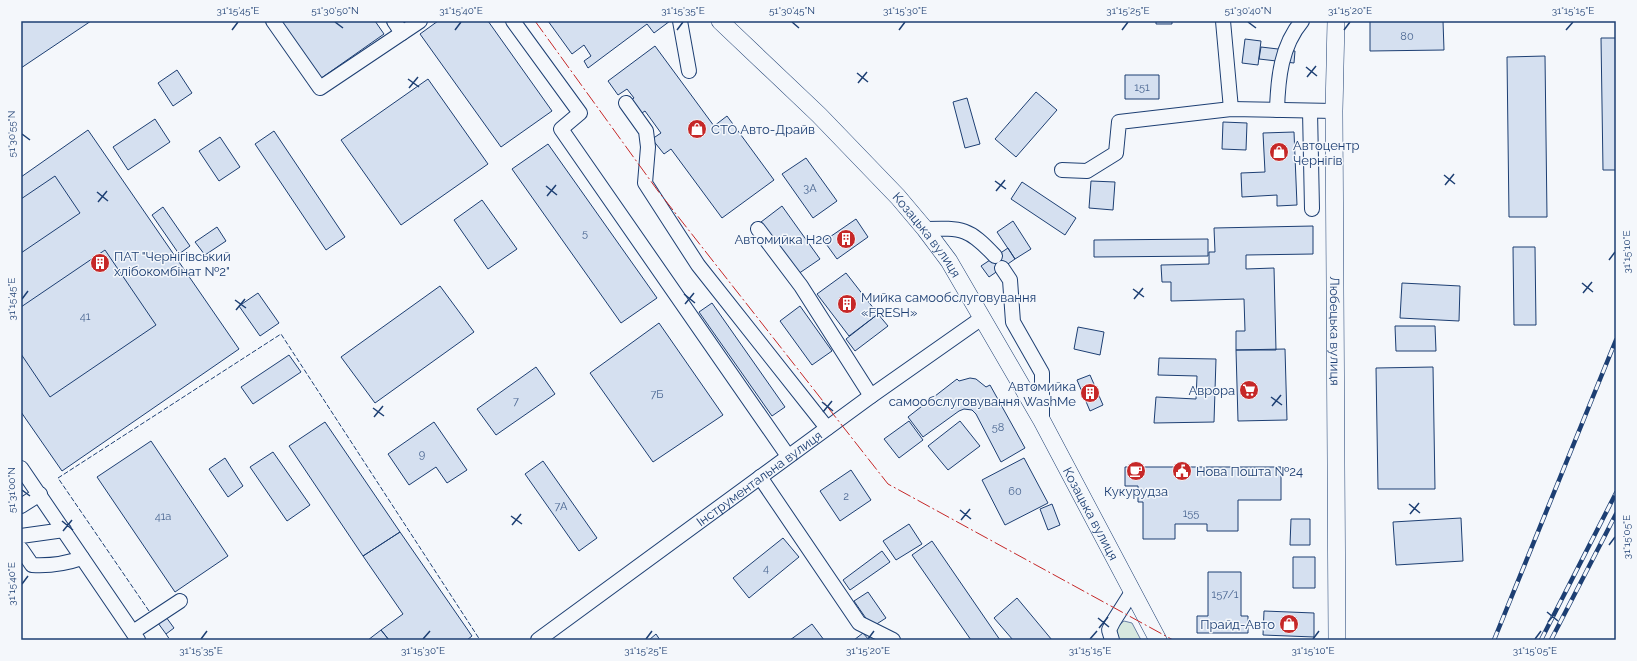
<svg xmlns="http://www.w3.org/2000/svg" width="1637" height="661" font-family="Raleway,sans-serif">
	<style>
		.green { fill: #d7e8df; stroke: #687fa3 }
		.building { fill: #d5e0f0; stroke: #1d3f73 }
		.lines { fill: none; stroke-linecap: round; stroke-linejoin: round }
		.minor-casing { stroke: #1d3f73; stroke-width: 16 }
		.major-casing { stroke: #1d3f73; stroke-width: 18 }
		.minor { stroke: #f4f7fb; stroke-width: 14 }
		.major { stroke: #f4f7fb; stroke-width: 17 }
		.rail-casing { stroke: #1d3f73; stroke-width: 4.5 }
		.rail { stroke: #f4f7fb; stroke-width: 3; stroke-dasharray: 9; stroke-linecap: butt }
		.fence { stroke: #1d3f73; stroke-width: 1; stroke-dasharray: 5 2; stroke-linecap: butt }
		.power { stroke: #c62828; stroke-width: 1; stroke-dasharray: 14 3 2 3; stroke-linecap: butt }
		.ticks { fill: none; stroke: #1d3f73; stroke-width: 1.5 }
		.labels { text-anchor: middle; dominant-baseline: central; stroke-width: 3; stroke-linejoin: round; paint-order: stroke }
		.number-label { font-size: 11px; fill: #4b6792 }
		.poi-label { font-size: 13px; fill: #1d3f73; stroke: #f4f7fb; text-anchor: start }
		.street-label { font-size: 13px; fill: #1d3f73; stroke: #f4f7fb }
		.neatline { fill: none; stroke: #1d3f73; stroke-width: 1.5 }
		.ticks-label { font-size: 10px; text-anchor: middle; fill: #1d3f73 }
	</style>
	<rect width="100%" height="100%" fill="#f4f7fb"/>
	<path class="green" d="M1124,621L1132,623L1141,640H1119C1115,631 1116,627 1124,621Z"/>
	<path class="building" d="M21,21H91L21,68Z
		M280,21H375L384,34L320,79Z
		M438,21H488L552,111L501,147L420,34Z
		M548,21H670L654,33L647,24L588,68L584,61L591,56L584,45L572,54Z
		M1156,21H1172V24H1156Z
		M1370,21H1443L1444,50L1370,51Z
		M1601,38H1616V170H1603Z
		M1245,39L1261,41L1258,65L1242,63Z
		M655,46L714,126L727,116L774,180L722,218L671,149L664,154L652,139L661,133L645,111L637,116L627,103L634,98L627,89L618,95L608,81Z
		M1261,47L1295,51L1294,63L1259,59Z
		M1545,56L1547,217H1509L1507,57Z
		M177,70L192,93L173,106L158,83Z
		M1125,75H1159V99H1125Z
		M428,79L488,164L401,225L341,140Z
		M1036,92L1057,110L1016,157L995,139Z
		M967,98L980,144L965,148L953,102Z
		M155,119L170,142L128,170L113,147Z
		M1223,122L1247,123L1246,150L1222,149Z
		M88,130L239,349L62,471L21,412V177Z
		M274,131L345,237L326,250L255,144Z
		M1294,132L1297,205L1277,206V195L1242,197L1241,173L1265,172L1263,133Z
		M220,137L240,167L219,181L199,151Z
		M548,144L657,298L621,323L512,169Z
		M806,158L837,201L813,218L782,174Z
		M55,176L80,213L21,253V199Z
		M1091,181L1115,182L1113,210L1089,208Z
		M1022,182L1076,218L1065,235L1011,199Z
		M482,200L517,249L488,269L454,220Z
		M782,206L820,259L798,274L761,222Z
		M163,207L190,246L179,254L152,215Z
		M856,219L868,237L837,259L824,241Z
		M1013,221L1031,249L1015,259L997,232Z
		M1313,226V254L1246,255V269L1274,268L1276,350H1236V331H1245L1244,299L1171,301V282H1162L1161,265L1209,264V252H1215L1214,228Z
		M217,227L226,241L205,255L195,242Z
		M1208,239V256L1094,257V240Z
		M1513,247H1535L1536,325H1514Z
		M1008,248L1015,259L989,277L981,266Z
		M105,250L156,325L50,397L21,354V307Z
		M846,273L878,314L849,336L817,294Z
		M1402,283L1460,286L1459,321L1400,318Z
		M440,286L474,332L375,403L341,357Z
		M258,293L279,323L260,336L239,306Z
		M712,303L785,407L772,416L699,312Z
		M800,306L832,351L812,365L780,321Z
		M878,314L888,326L855,351L846,339Z
		M659,323L723,415L653,462L590,373Z
		M1395,326H1435L1436,351H1396Z
		M1078,327L1104,332L1100,355L1074,349Z
		M1285,349L1287,420L1238,421L1236,350Z
		M289,355L301,372L253,404L241,387Z
		M1159,358L1216,359L1214,422L1154,423L1156,397L1196,399L1197,376L1158,375Z
		M536,367L555,394L496,435L477,409Z
		M1433,367L1435,489H1378L1376,368Z
		M1090,375L1103,405L1090,411L1077,380Z
		M970,378L976,379L986,387L990,385L1025,448L1001,462L976,414L972,410L964,409L959,411L923,437L908,417L957,379L959,381Z
		M909,421L923,440L899,458L884,439Z
		M960,421L980,446L948,470L928,446Z
		M325,422L400,532L363,556L289,446Z
		M434,422L467,470L447,483L436,467L409,485L388,454Z
		M151,441L228,556L175,592L97,477Z
		M273,452L310,505L287,521L250,467Z
		M225,458L243,486L228,497L209,469Z
		M1024,458L1048,503L1005,525L982,480Z
		M543,461L597,538L579,551L525,474Z
		M1125,467H1281V500H1238V531H1207V524H1175V539H1143V502H1138V486H1125Z
		M851,470L871,500L840,521L820,491Z
		M1052,504L1060,525L1048,530L1040,509Z
		M1461,518L1463,561L1396,565L1393,522Z
		M1291,519H1310V545H1290Z
		M909,524L922,544L896,560L883,541Z
		M400,532L472,636L467,640H389L381,630L403,614L363,556Z
		M783,538L799,557L749,598L733,578Z
		M932,541L1000,640H971L912,555Z
		M882,551L890,562L850,590L843,580Z
		M1293,557H1315V588H1293Z
		M1208,572H1241V616H1248V633H1197V616H1208Z
		M868,592L886,618L872,627L854,601Z
		M1017,598L1052,640H1013L994,618Z
		M1264,611L1314,613V637L1263,635Z
		M166,617L174,628L166,634L158,623Z
		M812,624L824,640H790Z
		M381,630L389,640H368Z
		M863,633L869,640H854Z
		M656,634L660,640H649Z"/>
	<g class="lines">
		<defs>
			<g id="minor">
				<path d="M273,21L320,88L420,21"/>
				<path d="M394,21L402,33"/>
				<path d="M513,21L580,113L561,129L788,456"/>
				<path d="M680,21L689,71"/>
				<path d="M1223,21L1231,109"/>
				<path d="M626,103L646,131L648,147L645,183L698,265L827,428"/>
				<path d="M1277,110C1278,78 1281,46 1302,21"/>
				<path d="M1310,111L1312,209"/>
				<path d="M1062,170L1087,171L1116,153L1119,122L1231,109L1334,111"/>
				<path d="M758,229L801,286L871,396"/>
				<path d="M925,229C963,228 969,228 995,256"/>
				<path d="M1002,268L1010,280L1013,322L1042,373V421"/>
				<path d="M21,468L138,640"/>
				<path d="M760,477L859,623L893,640"/>
				<path d="M21,506L40,494"/>
				<path d="M21,536L64,530"/>
				<path d="M21,549L32,565C49,566 65,564 82,558"/>
				<path d="M133,632L180,601"/>
				<path id="s1" d="M538,640L871,396L982,318"/>
				<path d="M1112,640L1109,630L1113,622L1132,592"/>
			</g>
			<g id="major">
				<path id="s2" d="M720,21L819,115L898,197L925,229L949,261L1042,421L1158,640"/>
				<path id="s3" d="M1336,21L1334,111L1337,640"/>
			</g>
		</defs>
		<use href="#minor" class="minor-casing"/>
		<use href="#major" class="major-casing"/>
		<use href="#minor" class="minor"/>
		<use href="#major" class="major"/>
		<defs>
			<path id="rail" d="M1494,640L1616,340
				M1541,640L1616,493
				M1551,640L1616,514"/>
		</defs>
		<use href="#rail" class="rail-casing"/>
		<use href="#rail" class="rail"/>
		<path class="fence" d="M149,611L58,478L281,334L480,640
			M166,634L170,640"/>
		<path class="power" d="M535,21L658,191L888,484L1173,640"/>
	</g>
	<path class="ticks" d="M335,22L343,28M792,22L799,28M1248,22L1256,28M232,30L238,22M455,30L461,22M677,30L683,22M899,30L905,22M1122,30L1128,22M1344,30L1350,22M1566,30L1573,22M1306,67L1317,76M857,73L868,82M1307,77L1316,66M408,79L419,87M858,83L867,72M409,88L418,77M22,134L30,140M1444,175L1455,184M995,181L1006,189M1445,185L1454,174M546,186L557,195M996,191L1005,180M97,192L108,201M547,196L556,185M98,202L107,191M1609,260L1615,252M1582,283L1593,292M1133,289L1144,297M1583,293L1592,282M684,294L695,303M22,299L28,291M1134,299L1143,288M235,300L246,308M685,304L694,293M236,310L245,299M1271,397L1282,405M822,402L833,411M1272,406L1281,395M373,408L384,416M823,412L832,401M374,417L383,406M22,490L30,496M1409,504L1420,513M960,510L971,519M1410,514L1419,503M511,516L522,524M961,520L970,509M62,521L73,530M512,525L521,514M63,531L72,520M1609,545L1615,537M22,584L28,576M1547,612L1558,621M1098,618L1109,627M1548,622L1557,611M1099,628L1108,617M201,639L207,631M423,639L430,631M646,639L652,631M868,639L874,631M1090,639L1097,631M1313,639L1319,631M1535,639L1541,631"/>
	<defs>
		<symbol id="shop-disc" viewBox="-11 -11 22 22"><circle r="9.5" fill="#c62828" stroke="#f4f7fb"/><path d="M-5-2.5h2.3a2.7 3.5 0 0 1 5.4 0H5L5.5 6h-11ZM-1.5-2.5h3a1.5 2.3 0 0 0-3 0Z" fill="#fff"/></symbol>
		<symbol id="building-disc" viewBox="-11 -11 22 22"><circle r="9.5" fill="#c62828" stroke="#f4f7fb"/><path d="M-4-6H4V6H1V3H-1V6H-4ZM-2.5-4.3h1.7v1.8h-1.7ZM.8-4.3h1.7v1.8H.8ZM-2.5-1h1.7V.8h-1.7ZM.8-1h1.7V.8H.8Z" fill="#fff"/></symbol>
		<symbol id="supermarket-disc" viewBox="-11 -11 22 22"><circle r="9.5" fill="#c62828" stroke="#f4f7fb"/><path d="M-6-5.5h2.5l.6 2H6L4.5 2H-2.5L-4.4-4H-6ZM-1.5 3.2a1.3 1.3 0 1 0 .1 0ZM3 3.2a1.3 1.3 0 1 0 .1 0Z" fill="#fff"/></symbol>
		<symbol id="cafe-disc" viewBox="-11 -11 22 22"><circle r="9.5" fill="#c62828" stroke="#f4f7fb"/><path d="M-5.5-4.5H6V0H3Q3 3.5 0 3.5H-2.5Q-5.5 3.5-5.5 0ZM3-3.2v2h1.7v-2ZM-6 4.5H4V6H-6Z" fill="#fff"/></symbol>
		<symbol id="civic-disc" viewBox="-11 -11 22 22"><circle r="9.5" fill="#c62828" stroke="#f4f7fb"/><path d="M-.6-6.5H3V-4.5H.6V-3L4-1V1h2V6H-6V1h2V-1L-.6-3ZM-1.2 2.5V6h2.4V2.5Z" fill="#fff"/></symbol>
	</defs>
	<g fill-rule="evenodd">
		<use href="#shop-disc" x="686" y="118" width="22" height="22"/>
		<use href="#shop-disc" x="1268" y="141" width="22" height="22"/>
		<use href="#building-disc" x="835" y="228" width="22" height="22"/>
		<use href="#building-disc" x="89" y="252" width="22" height="22"/>
		<use href="#building-disc" x="836" y="293" width="22" height="22"/>
		<use href="#supermarket-disc" x="1238" y="379" width="22" height="22"/>
		<use href="#building-disc" x="1079" y="382" width="22" height="22"/>
		<use href="#cafe-disc" x="1125" y="460" width="22" height="22"/>
		<use href="#civic-disc" x="1171" y="460" width="22" height="22"/>
		<use href="#shop-disc" x="1278" y="613" width="22" height="22"/>
	</g>
	<g class="labels">
		<g class="number-label">
			<text x="1407" y="36">80</text>
			<text x="1142" y="87">151</text>
			<text x="810" y="188">3А</text>
			<text x="585" y="233">5</text>
			<text x="85" y="316">41</text>
			<text x="657" y="394">7Б</text>
			<text x="516" y="401">7</text>
			<text x="998" y="427">58</text>
			<text x="422" y="454">9</text>
			<text x="1015" y="491">60</text>
			<text x="846" y="496">2</text>
			<text x="561" y="506">7А</text>
			<text x="1191" y="513">155</text>
			<text x="163" y="516">41а</text>
			<text x="766" y="568">4</text>
			<text x="1225" y="594">157/1</text>
		</g>
		<g class="poi-label">
			<text x="711" y="129">СТО Авто-Драйв</text>
			<text x="1293" y="145">Автоцентр<tspan x="1293" dy="15">Чернігів</tspan></text>
			<text x="832" y="239" text-anchor="end">Автомийка H2O</text>
			<text x="114" y="256">ПАТ "Чернігівський<tspan x="114" dy="15">хлібокомбінат №2"</tspan></text>
			<text x="861" y="297">Мийка самообслуговування<tspan x="861" dy="15">«FRESH»</tspan></text>
			<text x="1076" y="386" text-anchor="end">Автомийка<tspan x="1076" dy="15">самообслуговування WashMe</tspan></text>
			<text x="1235" y="390" text-anchor="end">Аврора</text>
			<text x="1196" y="471">Нова Пошта №24</text>
			<text x="1136" y="491" text-anchor="middle">Кукурудза</text>
			<text x="1275" y="624" text-anchor="end">Прайд-Авто</text>
		</g>
		<g class="street-label">
			<text stroke="none"><textPath href="#s2" startOffset="298">Козацька вулиця</textPath></text>
			<text stroke="none"><textPath href="#s3" startOffset="310">Любецька вулиця</textPath></text>
			<text stroke="none"><textPath href="#s1" startOffset="274">Інструментальна вулиця</textPath></text>
			<text stroke="none"><textPath href="#s2" startOffset="622">Козацька вулиця</textPath></text>
		</g>
	</g>
	<rect width="1637" height="661" fill="none" stroke="#f4f7fb" stroke-width="44"/>
	<rect x="22" y="22" width="1593" height="617" class="neatline"/>
	<g class="ticks-label">
		<text x="238" y="14">31°15'45"E</text>
		<text x="335" y="14">51°30'50"N</text>
		<text x="461" y="14">31°15'40"E</text>
		<text x="683" y="14">31°15'35"E</text>
		<text x="792" y="14">51°30'45"N</text>
		<text x="905" y="14">31°15'30"E</text>
		<text x="1128" y="14">31°15'25"E</text>
		<text x="1248" y="14">51°30'40"N</text>
		<text x="1350" y="14">31°15'20"E</text>
		<text x="1573" y="14">31°15'15"E</text>
		<text transform="translate(11 134) rotate(-90)" y="4">51°30'55"N</text>
		<text transform="translate(1626 252) rotate(-90)" y="4">31°15'10"E</text>
		<text transform="translate(11 299) rotate(-90)" y="4">31°15'45"E</text>
		<text transform="translate(11 490) rotate(-90)" y="4">51°31'00"N</text>
		<text transform="translate(1626 537) rotate(-90)" y="4">31°15'05"E</text>
		<text transform="translate(11 584) rotate(-90)" y="4">31°15'40"E</text>
		<text x="201" y="654">31°15'35"E</text>
		<text x="423" y="654">31°15'30"E</text>
		<text x="646" y="654">31°15'25"E</text>
		<text x="868" y="654">31°15'20"E</text>
		<text x="1090" y="654">31°15'15"E</text>
		<text x="1313" y="654">31°15'10"E</text>
		<text x="1535" y="654">31°15'05"E</text>
	</g>
</svg>
